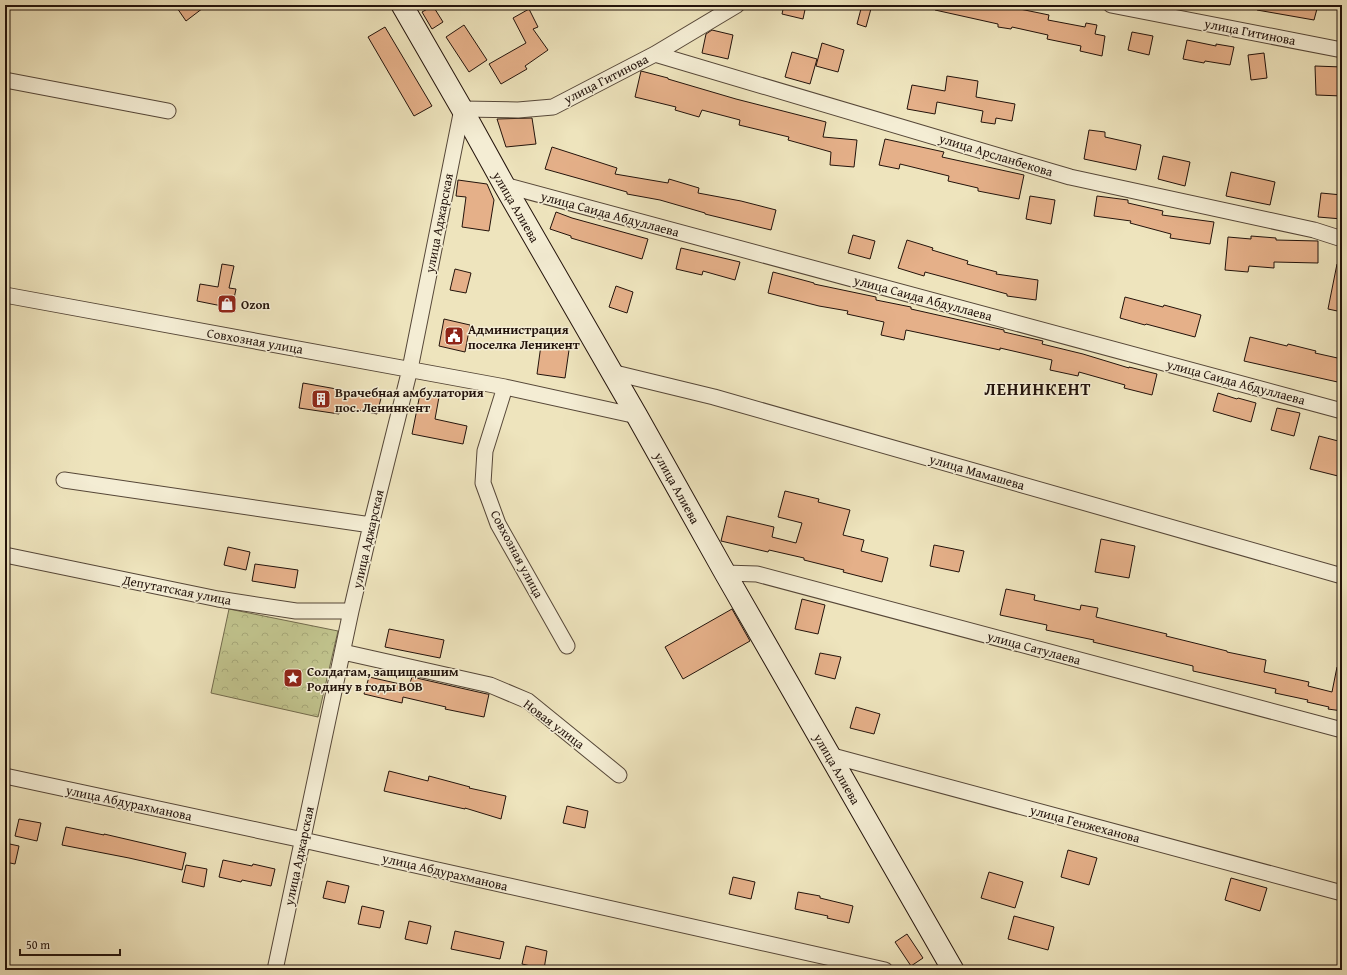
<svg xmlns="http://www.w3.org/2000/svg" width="1347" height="975" font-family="'Gentium Book Plus',serif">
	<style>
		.forest { fill: url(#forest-crowns); stroke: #726a4c }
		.building { fill: #e5b089; stroke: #23130b }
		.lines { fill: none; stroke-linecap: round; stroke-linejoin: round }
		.street-casing { stroke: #564738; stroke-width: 17 }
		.secondary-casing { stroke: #23130b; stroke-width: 23 }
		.street { stroke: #f4edd4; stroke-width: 15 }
		.secondary { stroke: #f4edd4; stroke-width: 21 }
		.labels { text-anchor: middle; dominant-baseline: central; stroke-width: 3; stroke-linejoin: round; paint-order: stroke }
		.street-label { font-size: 13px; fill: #23130b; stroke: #f4edd4 }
		.poi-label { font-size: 13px; font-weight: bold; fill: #23130b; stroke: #f4edd4; text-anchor: start }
		.district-label { font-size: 17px; font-weight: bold; letter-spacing: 1px; fill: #23130b; stroke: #f4edd4 }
	</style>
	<defs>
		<pattern id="forest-crowns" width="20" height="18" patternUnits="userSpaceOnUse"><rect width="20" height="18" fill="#c0c28c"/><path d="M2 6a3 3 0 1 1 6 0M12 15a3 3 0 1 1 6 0" fill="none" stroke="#a5a677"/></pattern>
	</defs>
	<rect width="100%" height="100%" fill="#eee4bd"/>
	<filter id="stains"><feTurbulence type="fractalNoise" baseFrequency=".005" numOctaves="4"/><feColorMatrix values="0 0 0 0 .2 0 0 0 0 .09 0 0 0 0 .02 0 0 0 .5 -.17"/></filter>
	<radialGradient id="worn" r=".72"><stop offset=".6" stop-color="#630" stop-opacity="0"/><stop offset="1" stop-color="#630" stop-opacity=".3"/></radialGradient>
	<path class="forest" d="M229,609L338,631L318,717L211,693Z"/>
	<path class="building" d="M175,5H207L186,21Z
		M784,5H806L803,19L782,14Z
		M862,5H872L866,27L857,24Z
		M936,5H1016L1015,8L1049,15L1048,20L1085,27L1086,23L1097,25L1095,34L1105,36L1102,56L1080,51L1081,46L1047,39L1048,35L1012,27L1011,29L998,27V24L935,10Z
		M1257,5H1318L1314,20L1257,10Z
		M433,6L443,22L432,29L422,12Z
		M529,9L538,27L533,29L548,50L525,66L527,69L501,84L489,64L526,43L513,18Z
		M464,25L487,60L469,72L446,37Z
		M385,27L432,106L414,116L368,37Z
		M712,30L733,35L728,59L702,53L706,34Z
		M1132,32L1153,36L1149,55L1128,50Z
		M1187,40L1216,46V44L1234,47L1230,65L1205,61L1204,63L1183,59Z
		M822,43L844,50L838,72L816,66Z
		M792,52L817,59L810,84L785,77Z
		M1264,53L1267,78L1251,80L1248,55Z
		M1315,66L1342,67V96L1316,95Z
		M641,71L668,78V79L736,99L826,122L823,137L857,140L854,167L830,165L831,152L788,140L789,137L739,125L740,120L702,110L699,117L675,110L676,107L635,97Z
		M947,76L978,81L976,97L1015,104L1012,121L996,118L995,124L981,122L983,111L937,102L935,114L907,109L912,85L945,91Z
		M532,118L536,144L506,147L497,119Z
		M1089,130L1105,132V137L1141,145L1136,170L1084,159Z
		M885,139L944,152L942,157L1024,175L1019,199L978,191V188L948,181L949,176L900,164L899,169L879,165Z
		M552,147L617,168L615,174L668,183L669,179L699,188L698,193L741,201L776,210L771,230L705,214V213L660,200L627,194V192L545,169Z
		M1163,156L1190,162L1185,186L1158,179Z
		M1231,172L1275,182L1270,205L1226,196Z
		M458,180L487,184L494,200L489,231L462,227L466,197L456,196Z
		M1321,193L1342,195V219L1318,217Z
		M1030,196L1055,200L1051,224L1026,219Z
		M1097,196L1128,200V203L1163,211L1162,215L1214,222L1210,244L1170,238L1171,234L1130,223L1131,221L1094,216Z
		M556,212L572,218L648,239L642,259L571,238V236L550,229Z
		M853,235L875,241L870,259L848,253Z
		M1251,236L1276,238V240L1318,241V263L1274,262V268L1249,266L1248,272L1225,270L1228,237L1251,239Z
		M907,240L933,248L932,250L968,261L967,264L997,272L996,274L1038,280L1036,300L1007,296V294L925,272L924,276L898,268Z
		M681,248L740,262L735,280L703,271L702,275L676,269Z
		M222,264L234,266L229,288L236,289L232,308L197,301L200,284L218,287Z
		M1337,264L1342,265V312L1328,309Z
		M455,269L471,273L466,293L450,290Z
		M773,272L814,283V284L876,297V300L911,307V309L1004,330V332L1043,341L1042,344L1083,354L1129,368V367L1157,374L1152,395L1124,388L1125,385L1079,372L1078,376L1050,370L1052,360L1000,348V350L906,330L904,340L881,335L884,322L847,314L848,311L819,306L768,293Z
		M616,286L633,292L627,313L609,307Z
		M1125,297L1163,307L1164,305L1201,315L1195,337L1146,324L1145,325L1120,318Z
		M444,319L470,325L465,352L439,346Z
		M1250,337L1287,346L1288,344L1316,351L1315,353L1342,359V383L1244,361Z
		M541,345L569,350L565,378L537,374Z
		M303,383L342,390L341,396L366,392L376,394L381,398L377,414L340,406L339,414L299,408Z
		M1218,393L1237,399L1238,398L1256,403L1251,422L1213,411Z
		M420,394L439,397L435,419L467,426L463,444L412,434Z
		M1277,408L1300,413L1294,436L1271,430Z
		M1319,436L1342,442V477L1310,469Z
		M785,491L819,499L818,502L850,510L843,535L864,540L861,551L888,558L882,582L843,572L844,570L804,560V558L769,550L768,552L721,541L727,516L774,527L772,537L796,543L802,523L778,517Z
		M1101,539L1135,546L1129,578L1095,572Z
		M934,545L964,551L959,572L930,566Z
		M228,547L250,552L246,570L224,565Z
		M255,564L298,570L295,588L252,581Z
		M1006,589L1035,595L1034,600L1080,610L1081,605L1098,608L1096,617L1167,634L1166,636L1227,651V652L1266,660L1264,672L1309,682L1308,686L1332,692L1337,667H1342V711L1328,709L1329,707L1307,702L1308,700L1275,693L1276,689L1193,671V666L1093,642L1094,640L1046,630L1047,625L1000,615Z
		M802,599L825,605L818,634L795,629Z
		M732,609L750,641L683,679L665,647Z
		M389,629L444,640L440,658L385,647Z
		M820,653L841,657L835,679L815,674Z
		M369,677L409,686L412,677L487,694H489L484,717L445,709L446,707L403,697L402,703L364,694Z
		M856,707L880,714L874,734L850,728Z
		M389,771L428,781L429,776L470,787L469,788L506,796L501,819L465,808V809L384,791Z
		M567,806L588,811L585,828L563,823Z
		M19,819L41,823L37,841L15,836Z
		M66,827L104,835V834L186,853L182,870L129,858L62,845Z
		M5,843L19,846L15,864L5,862Z
		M1068,850L1097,858L1089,885L1061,877Z
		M223,860L252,866L253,864L275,869L271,886L242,880L241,882L219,877Z
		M186,865L207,869L204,887L182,882Z
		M989,872L1023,882L1015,908L981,898Z
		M733,877L755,882L751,899L729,894Z
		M1231,878L1267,888L1260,911L1225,900Z
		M327,881L349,886L345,903L323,898Z
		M798,892L820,896V898L853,906L849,923L827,918L828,916L795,909Z
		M362,906L384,911L380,928L358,924Z
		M1014,916L1054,927L1048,950L1008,939Z
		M409,921L431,926L427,944L405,939Z
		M455,931L504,942L500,959L451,949Z
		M907,934L923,958L911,966L895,942Z
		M526,946L547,951L544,969L522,964Z"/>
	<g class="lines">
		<defs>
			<path id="street" d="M1111,5L1342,50
				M655,54L1070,177L1314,230L1342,239
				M5,80L168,111
				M504,185L1342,411
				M5,295L505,387L637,416
				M611,372L714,397L1342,576
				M505,387L485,451L483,483L498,524L567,646
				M64,480L371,525
				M5,555L218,599L296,611H351
				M725,573L757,574L1342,730
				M343,652L490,685L528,701L619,775
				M829,755L1342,893
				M5,776L303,840L885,970
				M275,970L351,611L371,525L410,369L462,109L518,110L553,107L655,54L737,5"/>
			<path id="secondary" d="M402,5L462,109L504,185L637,416L725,573L953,970"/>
		</defs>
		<use href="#street" class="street-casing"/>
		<use href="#secondary" class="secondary-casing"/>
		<use href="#street" class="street"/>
		<use href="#secondary" class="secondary"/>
	</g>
	<defs>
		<symbol id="shop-square" viewBox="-11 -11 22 22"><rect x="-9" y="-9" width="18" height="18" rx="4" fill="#8f2418" stroke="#f4edd4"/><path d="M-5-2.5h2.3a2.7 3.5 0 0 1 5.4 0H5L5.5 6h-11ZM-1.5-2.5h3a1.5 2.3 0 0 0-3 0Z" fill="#fff"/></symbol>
		<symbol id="civic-square" viewBox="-11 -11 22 22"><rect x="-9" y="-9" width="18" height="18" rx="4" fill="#8f2418" stroke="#f4edd4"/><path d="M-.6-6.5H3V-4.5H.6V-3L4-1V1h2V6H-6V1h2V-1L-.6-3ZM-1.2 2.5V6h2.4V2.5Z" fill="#fff"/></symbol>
		<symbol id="building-square" viewBox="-11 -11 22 22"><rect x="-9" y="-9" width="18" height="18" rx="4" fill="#8f2418" stroke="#f4edd4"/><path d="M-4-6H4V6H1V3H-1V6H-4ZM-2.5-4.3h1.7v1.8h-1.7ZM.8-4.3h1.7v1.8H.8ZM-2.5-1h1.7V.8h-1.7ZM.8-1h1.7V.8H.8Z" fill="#fff"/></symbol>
		<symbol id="sight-square" viewBox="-11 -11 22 22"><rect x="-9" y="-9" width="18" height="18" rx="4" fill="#8f2418" stroke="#f4edd4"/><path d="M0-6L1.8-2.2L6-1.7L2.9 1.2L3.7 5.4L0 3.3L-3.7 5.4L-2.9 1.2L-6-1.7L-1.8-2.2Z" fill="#fff"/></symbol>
	</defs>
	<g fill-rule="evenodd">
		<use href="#shop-square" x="216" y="293" width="22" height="22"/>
		<use href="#civic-square" x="443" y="325" width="22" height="22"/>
		<use href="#building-square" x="310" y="388" width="22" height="22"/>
		<use href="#sight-square" x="282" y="667" width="22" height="22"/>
	</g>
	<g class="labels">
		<g class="street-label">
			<text transform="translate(1250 32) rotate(11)">улица Гитинова</text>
			<text transform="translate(606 79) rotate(-27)">улица Гитинова</text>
			<text transform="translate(996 155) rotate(17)">улица Арсланбекова</text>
			<text transform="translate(516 207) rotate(60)">улица Алиева</text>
			<text transform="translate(610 214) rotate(15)">улица Саида Абдуллаева</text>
			<text transform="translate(439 223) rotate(-79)">улица Аджарская</text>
			<text transform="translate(923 298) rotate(15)">улица Саида Абдуллаева</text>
			<text transform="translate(255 341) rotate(10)">Совхозная улица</text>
			<text transform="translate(1236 382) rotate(15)">улица Саида Абдуллаева</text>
			<text transform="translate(977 472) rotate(16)">улица Мамашева</text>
			<text transform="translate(677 488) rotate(61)">улица Алиева</text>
			<text transform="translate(368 539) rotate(-77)">улица Аджарская</text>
			<text transform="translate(517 554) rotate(62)">Совхозная улица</text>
			<text transform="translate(177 590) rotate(11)">Депутатская улица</text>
			<text transform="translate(1034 648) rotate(15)">улица Сатулаева</text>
			<text transform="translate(554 724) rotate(37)">Новая улица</text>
			<text transform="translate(837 769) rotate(60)">улица Алиева</text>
			<text transform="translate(129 803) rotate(12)">улица Абдурахманова</text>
			<text transform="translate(1085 824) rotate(15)">улица Генжеханова</text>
			<text transform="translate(299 856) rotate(-78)">улица Аджарская</text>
			<text transform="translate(445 872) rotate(13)">улица Абдурахманова</text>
		</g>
		<g class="poi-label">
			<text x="241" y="304">Ozon</text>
			<text x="468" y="329">Администрация<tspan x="468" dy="15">поселка Леникент</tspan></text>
			<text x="335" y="392">Врачебная амбулатория<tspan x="335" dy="15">пос. Ленинкент</tspan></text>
			<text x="307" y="671">Солдатам, защищавшим<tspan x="307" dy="15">Родину в годы ВОВ</tspan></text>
		</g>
		<g class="district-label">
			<text x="1038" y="388">ЛЕНИНКЕНТ</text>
		</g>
	</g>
	<rect width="1347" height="975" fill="none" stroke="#eee4bd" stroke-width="20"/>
	<rect x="6" y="6" width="1335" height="963" fill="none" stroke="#23130b" stroke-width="2"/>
	<rect x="10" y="10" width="1327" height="955" fill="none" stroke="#23130b"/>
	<path d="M20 949v6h100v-6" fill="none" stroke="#23130b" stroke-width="2"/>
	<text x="26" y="949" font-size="12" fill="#23130b" stroke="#f4edd4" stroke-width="3" paint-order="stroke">50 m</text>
	<rect width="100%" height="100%" filter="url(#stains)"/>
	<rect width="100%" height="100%" fill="url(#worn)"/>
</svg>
